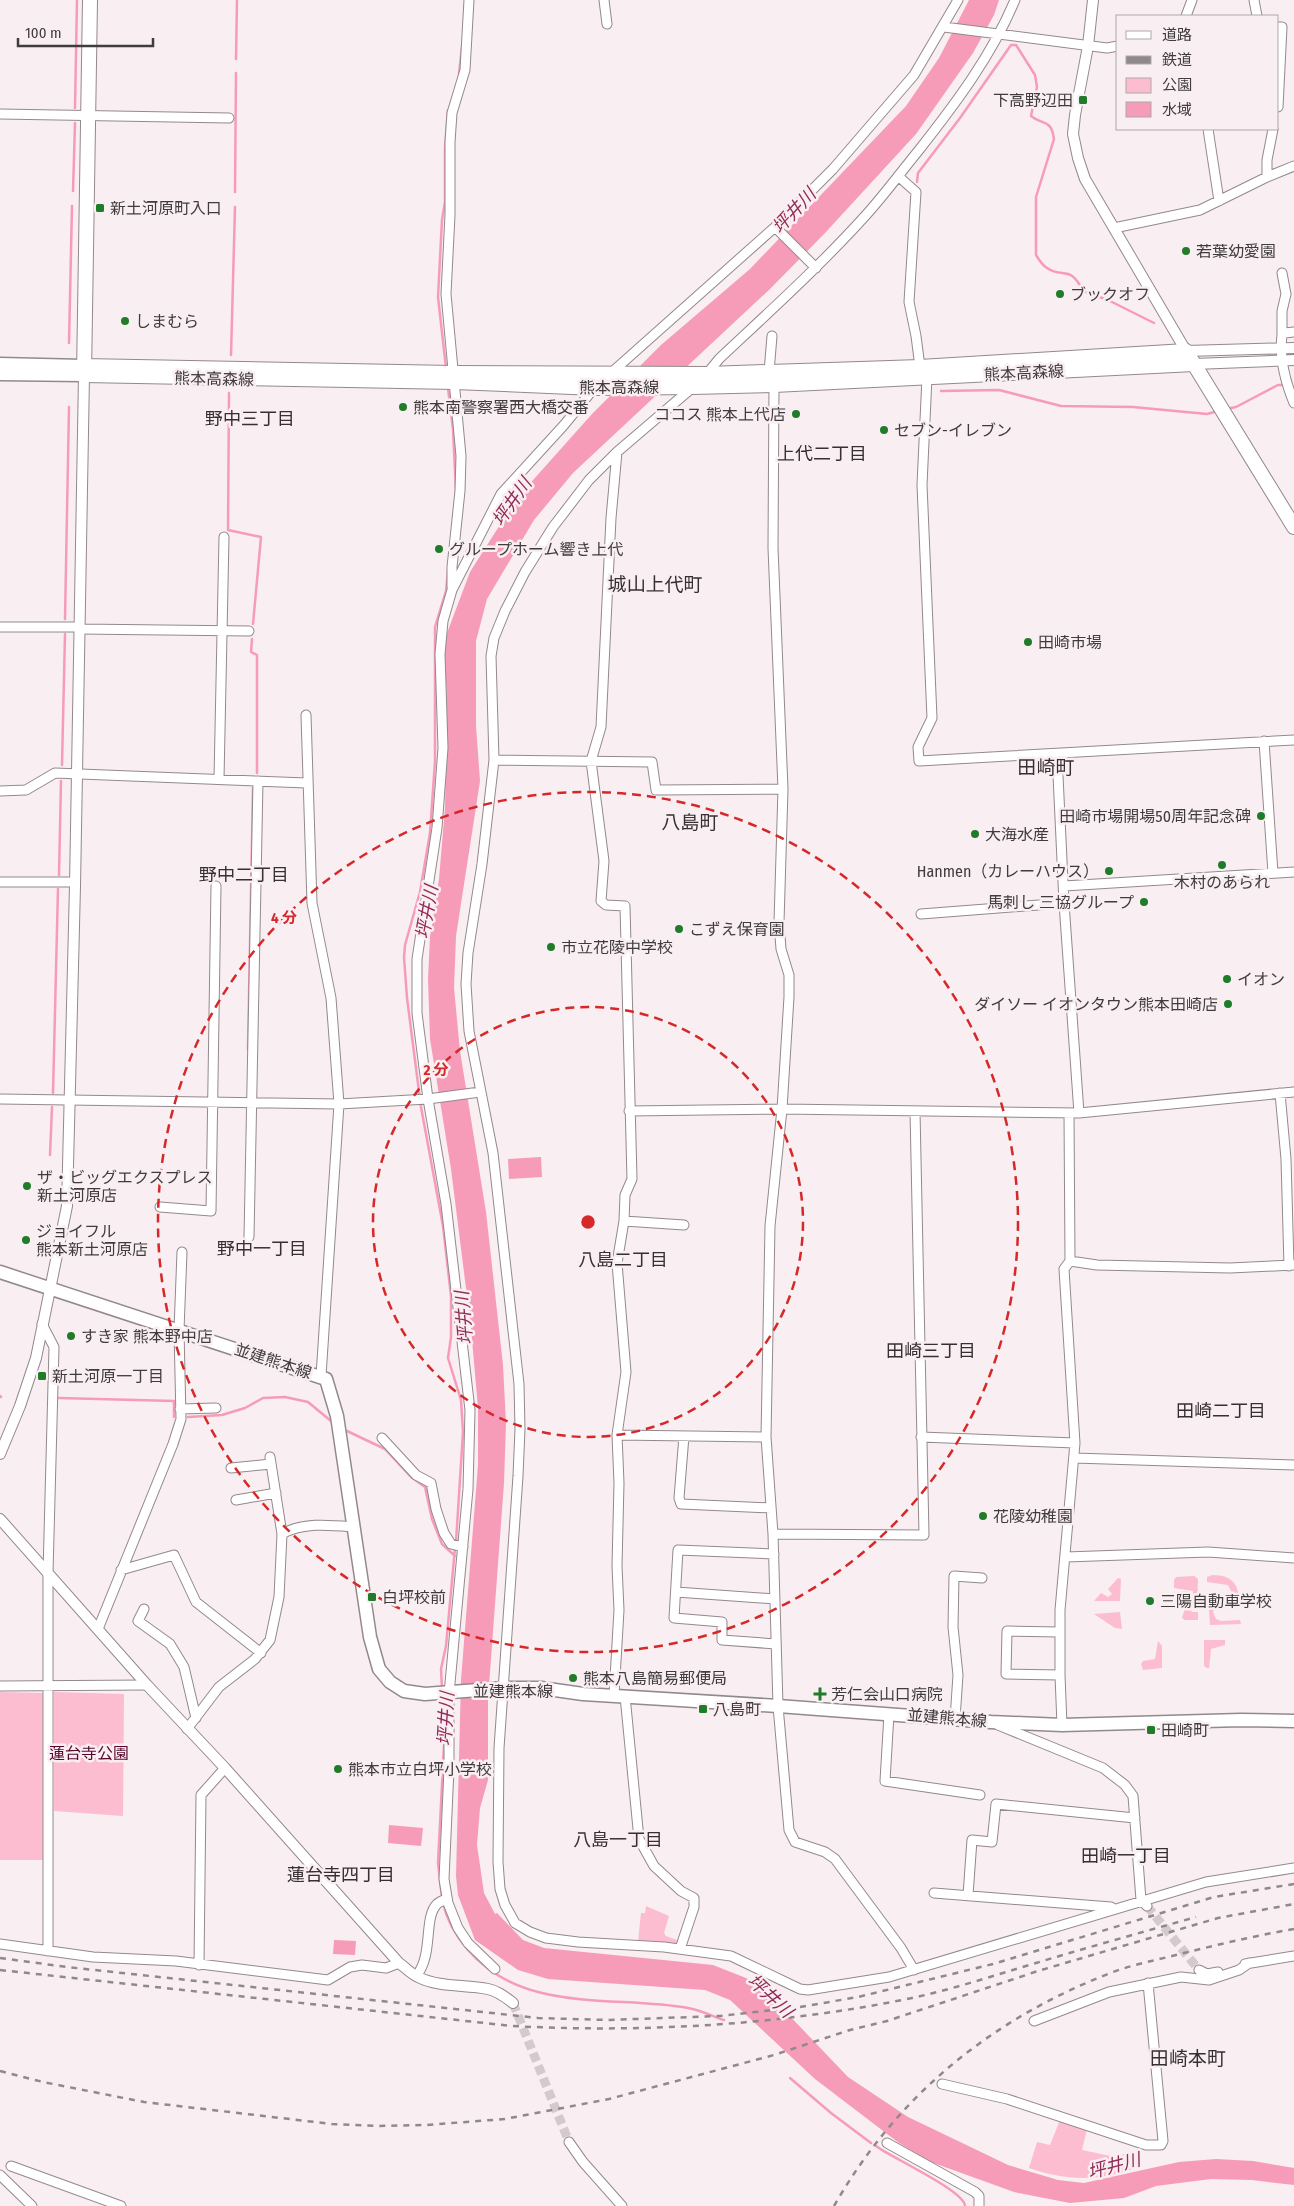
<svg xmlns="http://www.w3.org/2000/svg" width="1294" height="2206" font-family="'Fira Sans Condensed','Noto Sans JP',sans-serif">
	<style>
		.green { fill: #fdbdd0 }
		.water { fill: #f69cb8 }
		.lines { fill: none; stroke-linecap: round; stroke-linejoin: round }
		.stream { stroke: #f69cb8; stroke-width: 2.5 }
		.minor-tunnel { stroke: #d4cacd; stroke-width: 9; stroke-dasharray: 9 4.5; stroke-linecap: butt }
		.minor-casing { stroke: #93898c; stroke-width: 11 }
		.tertiary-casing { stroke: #93898c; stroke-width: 12 }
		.secondary-casing { stroke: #93898c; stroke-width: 15 }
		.primary-casing { stroke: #93898c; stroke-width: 16 }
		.minor { stroke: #fff; stroke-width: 9 }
		.tertiary { stroke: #fff; stroke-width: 10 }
		.secondary { stroke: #fff; stroke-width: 12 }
		.primary { stroke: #fff; stroke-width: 14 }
		.rail { stroke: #90898b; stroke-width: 2.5; stroke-dasharray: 6 6; stroke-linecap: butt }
		.ring { fill: none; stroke: #d62828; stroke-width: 2.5; stroke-dasharray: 9 6 }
		.poi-dot { fill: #207b2b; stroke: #f9eef1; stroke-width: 2 }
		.labels { text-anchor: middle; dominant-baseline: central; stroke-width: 5; stroke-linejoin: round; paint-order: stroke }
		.poi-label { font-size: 16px; fill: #403c3d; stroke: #f9eef1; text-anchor: start }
		.street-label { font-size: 16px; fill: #403c3d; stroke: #f9eef1 }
		.park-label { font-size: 16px; fill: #57072c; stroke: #f9eef1 }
		.water-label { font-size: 18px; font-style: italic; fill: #922b55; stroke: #f9eef1 }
		.neighbourhood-label { font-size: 18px; fill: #372f31; stroke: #f9eef1 }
		.quarter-label { font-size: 19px; fill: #372f31; stroke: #f9eef1 }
		.centre { fill: #d62828; stroke: #f9eef1; stroke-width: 2.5 }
		.ring-label { font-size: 15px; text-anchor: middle; font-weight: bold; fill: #d62828; stroke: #f9eef1; stroke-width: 5; stroke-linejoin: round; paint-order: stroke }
	</style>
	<rect width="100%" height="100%" fill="#f9eef1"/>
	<path class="green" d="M1212,1575C1236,1575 1239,1587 1240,1608L1230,1609L1229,1606L1232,1593L1228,1585L1207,1582V1577Z
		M1194,1576L1197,1578L1198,1580L1197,1609L1192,1607L1193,1591L1174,1588V1580L1176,1577Z
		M1118,1578L1121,1579L1120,1601H1094L1101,1593L1108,1597L1112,1594L1108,1589Z
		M1187,1591L1191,1598L1189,1608L1192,1612H1198V1620H1185L1182,1618L1186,1605L1185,1599L1174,1593Z
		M1208,1595H1213L1217,1600L1213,1612L1216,1619L1221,1621L1240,1620L1241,1624L1210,1625Z
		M1120,1612L1122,1629L1115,1628L1094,1614Z
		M1204,1640H1225V1645L1211,1649L1209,1668H1207L1204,1666Z
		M1158,1641L1162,1646V1668L1143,1670L1141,1664L1143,1661L1155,1659Z
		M0,1692L44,1693L43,1860H0Z
		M54,1692L124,1694L123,1816L54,1811Z
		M646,1906L669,1916L664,1933L666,1936L677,1940L676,1945L638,1941L641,1913H645Z
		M1060,2120L1087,2129L1082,2150L1120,2158L1123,2154L1130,2156L1132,2169C1097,2182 1063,2180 1029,2168L1037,2142L1050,2145Z"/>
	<path class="water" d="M969,0H999L994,15L973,53L916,134L825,233L770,289L573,473L534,520L487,599L476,641V726L480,781L456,936L454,988L460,1051L486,1212L503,1365L506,1423L504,1483L488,1699V1780L480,1808L477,1845L484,1893L495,1914L497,1913L523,1940L544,1948L713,1965L746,1978L763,1988L848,2077L908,2117L1008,2165L1058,2180L1084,2183L1179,2162L1216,2159L1253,2161L1294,2168V2185L1252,2180L1211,2179L1156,2186L1124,2198L1070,2203L1014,2192L931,2162L899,2143L815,2079L730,2000L705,1990L548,1979L518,1970L475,1940L458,1895L456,1876L461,1680L478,1465V1408L471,1328L451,1169L430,1039L428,979L430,937L439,879L445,808L447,701L444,641L470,572L517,498L592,414L661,345L750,269L906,106L939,58Z
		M541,1157L542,1177L509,1179L508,1159Z
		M389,1825L423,1828L421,1846L388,1843Z
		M334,1940L356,1941L355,1955L333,1954Z"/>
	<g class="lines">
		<path class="stream" d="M236,59L237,0
			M459,74L462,47
			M75,108L77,0
			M917,182L918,173L960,118L1011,45H1016L1035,75L1037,87L1031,116C1043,126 1051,118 1054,139L1036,197V255C1039,260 1042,265 1047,268C1063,279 1070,264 1083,291L1108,300L1154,323
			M73,191L75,123
			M235,192L236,73
			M69,343L72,206
			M231,355L235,207
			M446,368L438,297L442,220L445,202V148L448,110
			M448,388L453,429L456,493L446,591L435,627V761L430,833L420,892L405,945L404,957L407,998L421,1107L443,1226L451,1296V1337L448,1358L461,1400L463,1432L456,1542
			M941,391L999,390L1061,406L1133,407L1207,414L1218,411
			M229,393L228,530L261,537L253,624
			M1226,409L1236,407L1278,385H1285
			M65,619L69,407
			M252,639L251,652L257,655V773
			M62,765L65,634
			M59,875L61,781
			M248,1049L253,788
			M53,1093L58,889
			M50,1155L52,1107
			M0,1396L1,1397
			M59,1398L174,1401V1417
			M188,1417L222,1415L245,1408L263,1398L285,1397L308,1402L331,1421
			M347,1431L385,1449L411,1477L425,1487L432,1519L442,1544L455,1556
			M442,1689L441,1669L446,1646L455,1548
			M442,1697L445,1716
			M442,1898L438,1863L445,1726
			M443,1903C447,1922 456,1936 468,1950C523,2014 614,1995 688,2008C700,2010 712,2016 724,2020
			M790,2078L831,2113L871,2143
			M876,2146C890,2157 965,2191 965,2206"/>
		<path class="minor-tunnel" d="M1147,1906L1199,1970
			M513,2003L569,2142"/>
		<defs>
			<path id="minor" d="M604,0L607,24
				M1254,0L1257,16
				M1186,16L1192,0
				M944,27L1107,48L1118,46
				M1278,27H1282L1278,107
				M0,114L229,118
				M1208,129L1219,201
				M898,176L916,192L909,302L916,336L920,367L927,377L922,485L932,718L918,747L919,761L1294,740
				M1267,177L1294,166
				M775,227L816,268
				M1114,228L1200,210L1267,177V160L1273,129
				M1282,273L1286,294L1282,311V335
				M1294,332L1285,333L1282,335C1279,358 1285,381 1294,403
				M772,336L769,372L774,385L773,548L783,789L779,922L781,949L789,975V997L782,1109L770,1226L766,1437L773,1534L778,1706L789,1830L795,1842L825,1852L835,1859L901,1948L914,1970
				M611,373L775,227L833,169L914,75L958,0
				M706,375L719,359C769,312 820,266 866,215C885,194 901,172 919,150C956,103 992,55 1015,0
				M693,387L617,452L589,480L553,527L525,572L505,611L494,638L491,656L494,760L482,864L468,953L466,984L469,1031L493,1153L519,1384L520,1429L518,1476L499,1748L498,1862L500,1889L505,1905L515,1923L530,1932L546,1938L578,1942L664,1947L731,1956L800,1989L808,1990L889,1977L1206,1882L1294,1868
				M452,587V567L460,491L461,456L446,294L450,215V142L452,113L465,70L469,0
				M0,627H79
				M79,629L249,631
				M306,715L312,903L331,998L339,1104L321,1376
				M1264,741L1273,873
				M1057,754L1064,903L1079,1113
				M494,760L652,762L656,790L783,789
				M219,779L224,537
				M0,791L26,790L55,773L307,783
				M0,882H75
				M1064,886L1294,872
				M921,914L1064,903
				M1280,1093L1286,1159L1289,1266
				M0,1099L339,1104L428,1099L480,1092
				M629,1111L782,1109L1079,1113L1294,1092
				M160,1207L211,1211L216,886
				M624,1221L684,1225
				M249,1237L258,781
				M1070,1261L1097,1265L1230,1268L1294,1265
				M42,1324L54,1347L48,1573V1951
				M180,1409L216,1408
				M617,1435L766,1437
				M684,1436L679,1498L681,1504L771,1508
				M921,1437L1075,1443
				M382,1438L416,1475L431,1483L436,1509L444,1533L451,1544L463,1547
				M270,1457L282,1534
				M1074,1458L1294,1465
				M231,1468L271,1464
				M236,1500L276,1493
				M773,1534L924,1535L915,1111
				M774,1554L678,1550L674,1618L722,1622V1640L776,1644
				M1066,1557L1208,1552L1294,1558
				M121,1570L174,1555L196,1602L261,1653
				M676,1592L775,1599
				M144,1609L138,1621L170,1644L184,1667L196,1718
				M98,1629L173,1444L181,1419L179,1330L182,1252
				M1059,1632L1007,1631L1006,1674L1060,1675
				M0,1686L147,1685
				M614,1695L619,1610L617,1566L619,1483L617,1435L626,1372L617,1263L624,1221L625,1195L632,1179L625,906L606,905L601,901L604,861L591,761L601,727L611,518L617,452
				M625,1696L639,1839L654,1866L681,1891L694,1898V1907L680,1949
				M889,1714L885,1781L980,1795
				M955,1719L958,1675L953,1627L954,1576L982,1578
				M998,1725L1103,1768L1125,1785L1133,1796L1141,1900L1147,1906
				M1062,1725L1060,1675V1610L1075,1443L1064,1269L1070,1261L1069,1113
				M187,1729L219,1687L255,1659L270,1640L279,1597L282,1534C303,1522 330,1525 354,1527
				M934,1893L1111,1907
				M968,1895L972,1840L992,1842L996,1804L1135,1818
				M0,1944L93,1957L176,1961L328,1980L350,1967L362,1965L386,1968L399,1963
				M1245,1964L1294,1956
				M199,1965L201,1795L225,1768
				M495,1969L468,1943L458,1928L448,1903L444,1879L449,1769V1694L468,1489L470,1410L446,1204L428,1099L417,1013V959L437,828L443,748L440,654L443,621L452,590L501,494L564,425L595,387
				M1199,1970L1207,1974L1218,1972
				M416,1976C434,1955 423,1918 437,1904C439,1902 444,1900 447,1898
				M1034,2021L1109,1992L1181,1977L1209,1980L1239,1970L1249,1963
				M942,2084L1007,2099L1146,2145H1161L1163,2141L1148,1983
				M569,2142L583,2162L622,2206
				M887,2143L975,2192L979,2196V2206
				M11,2166L121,2206
				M0,2175L32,2206"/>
			<path id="tertiary" d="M1093,0L1088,46L1075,115L1073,134L1078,158L1085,179L1186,351L1294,348
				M1194,364L1294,360
				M0,1454L20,1406L36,1358L67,1206L75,886L84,375
				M0,1519L147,1685L225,1768L399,1963C405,1967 411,1974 418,1977C440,1988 465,1984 488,1989C498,1991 505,1997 513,2003"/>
			<path id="secondary" d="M0,364L83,366
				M0,374L84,375
				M0,1272L326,1379L337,1416L370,1637L379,1669L390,1682L404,1691L425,1694L505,1688H541L583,1694L778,1706L991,1722L1062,1725L1241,1720L1294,1721"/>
			<path id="primary" d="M90,0L84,375L455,382L595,388L692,387L774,385L1194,364
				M83,366L453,373L707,374L920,367L1186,351L1294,527"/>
		</defs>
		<use href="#minor" class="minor-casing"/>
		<use href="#tertiary" class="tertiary-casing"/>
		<use href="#secondary" class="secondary-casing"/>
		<use href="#primary" class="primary-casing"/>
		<use href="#minor" class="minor"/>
		<use href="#tertiary" class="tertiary"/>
		<use href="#secondary" class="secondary"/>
		<use href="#primary" class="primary"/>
		<path class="rail" d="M0,1958L67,1967L538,2018L607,2020L720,2016L800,2007L858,1997L993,1964L1214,1897L1294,1884
			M0,1970L512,2026C647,2033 780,2025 912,1998C954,1989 995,1975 1036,1963C1089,1947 1143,1932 1196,1917
			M0,2071L43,2082L144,2102L332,2124L378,2126L426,2125L505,2119L609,2099L774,2055L850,2030L887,2021L1038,1971L1218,1918L1294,1904
			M834,2206C898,2094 993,2018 1113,1972C1132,1965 1152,1961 1172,1956C1212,1946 1253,1936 1294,1929"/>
	</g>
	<g class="ring">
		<circle cx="588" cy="1222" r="215"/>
		<circle cx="588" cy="1222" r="430"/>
	</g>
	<g class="poi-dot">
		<rect x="1078" y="95" width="10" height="10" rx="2.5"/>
		<rect x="95" y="203" width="10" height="10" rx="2.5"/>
		<circle cx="1186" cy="251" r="5"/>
		<circle cx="1060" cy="294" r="5"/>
		<circle cx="125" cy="321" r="5"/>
		<circle cx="403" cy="407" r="5"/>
		<circle cx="796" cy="414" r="5"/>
		<circle cx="884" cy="430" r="5"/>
		<circle cx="439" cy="549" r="5"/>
		<circle cx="1028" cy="642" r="5"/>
		<circle cx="1261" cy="816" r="5"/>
		<circle cx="975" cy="834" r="5"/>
		<circle cx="1222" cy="865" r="5"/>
		<circle cx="1109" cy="871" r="5"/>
		<circle cx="1144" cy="902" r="5"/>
		<circle cx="679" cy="929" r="5"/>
		<circle cx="551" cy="947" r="5"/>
		<circle cx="1227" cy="979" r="5"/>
		<circle cx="1228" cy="1004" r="5"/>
		<circle cx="27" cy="1186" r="5"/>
		<circle cx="26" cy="1240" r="5"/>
		<circle cx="71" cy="1336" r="5"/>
		<rect x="37" y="1371" width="10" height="10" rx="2.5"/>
		<circle cx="983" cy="1516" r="5"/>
		<rect x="367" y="1592" width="10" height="10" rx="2.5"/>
		<circle cx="1150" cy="1601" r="5"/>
		<circle cx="573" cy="1678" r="5"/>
		<path d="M817.5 1686.5h5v5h5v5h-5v5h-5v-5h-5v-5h5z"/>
		<rect x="698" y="1704" width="10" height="10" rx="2.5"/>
		<rect x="1146" y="1725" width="10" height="10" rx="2.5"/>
		<circle cx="338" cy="1769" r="5"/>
	</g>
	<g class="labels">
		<g class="poi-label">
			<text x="1073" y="100" text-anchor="end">下高野辺田</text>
			<text x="110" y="208">新土河原町入口</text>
			<text x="1196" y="251">若葉幼愛園</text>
			<text x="1070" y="294">ブックオフ</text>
			<text x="135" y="321">しまむら</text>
			<text x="413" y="407">熊本南警察署西大橋交番</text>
			<text x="786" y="414" text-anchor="end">ココス 熊本上代店</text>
			<text x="894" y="430">セブン-イレブン</text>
			<text x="449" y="549">グループホーム響き上代</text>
			<text x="1038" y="642">田崎市場</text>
			<text x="1251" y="816" text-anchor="end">田崎市場開場50周年記念碑</text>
			<text x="985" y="834">大海水産</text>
			<text x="1099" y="871" text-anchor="end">Hanmen（カレーハウス）</text>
			<text x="1222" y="882" text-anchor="middle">木村のあられ</text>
			<text x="1134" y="902" text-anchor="end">馬刺し 三協グループ</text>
			<text x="689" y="929">こずえ保育園</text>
			<text x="561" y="947">市立花陵中学校</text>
			<text x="1237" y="979">イオン</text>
			<text x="1218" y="1004" text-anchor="end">ダイソー イオンタウン熊本田崎店</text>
			<text x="37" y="1177">ザ・ビッグエクスプレス<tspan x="37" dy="18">新土河原店</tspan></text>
			<text x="36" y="1231">ジョイフル<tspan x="36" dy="18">熊本新土河原店</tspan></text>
			<text x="81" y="1336">すき家 熊本野中店</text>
			<text x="52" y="1376">新土河原一丁目</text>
			<text x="993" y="1516">花陵幼稚園</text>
			<text x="382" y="1597">白坪校前</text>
			<text x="1160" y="1601">三陽自動車学校</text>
			<text x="583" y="1678">熊本八島簡易郵便局</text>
			<text x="831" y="1694">芳仁会山口病院</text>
			<text x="713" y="1709">八島町</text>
			<text x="1161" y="1730">田崎町</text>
			<text x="348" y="1769">熊本市立白坪小学校</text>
		</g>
		<g class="street-label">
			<text transform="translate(1024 373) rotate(-3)">熊本高森線</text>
			<text transform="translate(214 379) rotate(1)">熊本高森線</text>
			<text x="619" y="387">熊本高森線</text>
			<text transform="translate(273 1361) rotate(18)">並建熊本線</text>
			<text x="513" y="1691">並建熊本線</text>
			<text transform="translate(947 1718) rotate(5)">並建熊本線</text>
		</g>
		<g class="park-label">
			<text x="89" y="1753">蓮台寺公園</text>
		</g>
		<g class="water-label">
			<text transform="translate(794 211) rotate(-47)">坪井川</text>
			<text transform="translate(512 502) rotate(-55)">坪井川</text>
			<text transform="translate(427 912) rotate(-80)">坪井川</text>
			<text transform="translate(464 1318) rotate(-95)">坪井川</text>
			<text transform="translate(446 1719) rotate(-87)">坪井川</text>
			<text transform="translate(770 1996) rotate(43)">坪井川</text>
			<text transform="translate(1114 2166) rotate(-15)">坪井川</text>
		</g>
		<g class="neighbourhood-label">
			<text x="250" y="419">野中三丁目</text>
			<text x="822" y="454">上代二丁目</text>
			<text x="244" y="875">野中二丁目</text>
			<text x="262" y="1249">野中一丁目</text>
			<text x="623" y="1260">八島二丁目</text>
			<text x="931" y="1351">田崎三丁目</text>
			<text x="1221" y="1411">田崎二丁目</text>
			<text x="618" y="1840">八島一丁目</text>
			<text x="1126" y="1856">田崎一丁目</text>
			<text x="341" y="1875">蓮台寺四丁目</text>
		</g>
		<g class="quarter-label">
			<text x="655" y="584">城山上代町</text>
			<text x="1046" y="767">田崎町</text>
			<text x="690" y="822">八島町</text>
			<text x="1188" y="2058">田崎本町</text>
		</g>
	</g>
	<circle cx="588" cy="1222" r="8" class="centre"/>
	<g class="ring-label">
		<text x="284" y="923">4 分</text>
		<text x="436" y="1075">2 分</text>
	</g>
	<rect x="1116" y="15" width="162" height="115" fill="#f9eef1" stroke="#afa7a9"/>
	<rect x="1126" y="31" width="25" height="8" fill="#ffffff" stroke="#afa7a9"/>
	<text x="1162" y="40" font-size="15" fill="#403c3d">道路</text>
	<rect x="1126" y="56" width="25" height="8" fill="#90898b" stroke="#afa7a9"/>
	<text x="1162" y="65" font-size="15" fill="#403c3d">鉄道</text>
	<rect x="1126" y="78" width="25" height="15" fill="#fdbdd0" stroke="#afa7a9"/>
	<text x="1162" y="90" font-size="15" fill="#403c3d">公園</text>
	<rect x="1126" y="102" width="25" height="15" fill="#f69cb8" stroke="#afa7a9"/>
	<text x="1162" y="115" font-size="15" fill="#403c3d">水域</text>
	<path d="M18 38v8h135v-8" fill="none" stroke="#403c3d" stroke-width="2.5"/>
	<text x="25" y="38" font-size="15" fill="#403c3d" stroke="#f9eef1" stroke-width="4" paint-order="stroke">100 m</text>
</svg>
